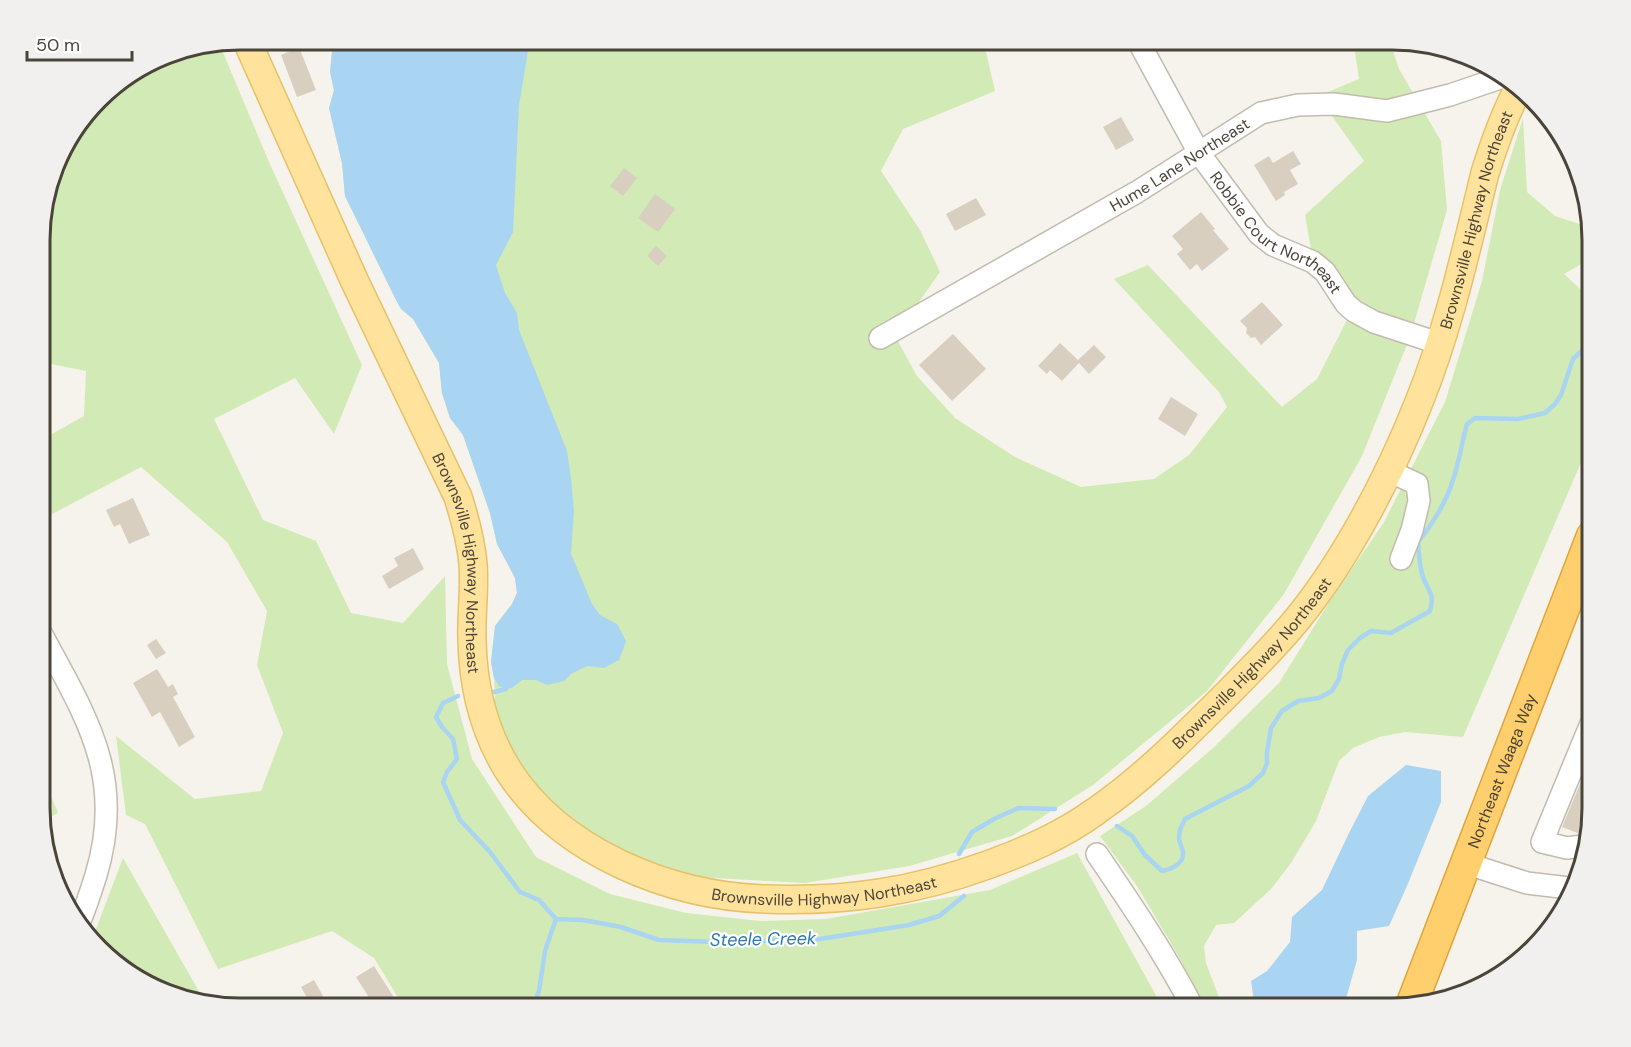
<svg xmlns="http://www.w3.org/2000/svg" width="1631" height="1047" font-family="'DM Sans',sans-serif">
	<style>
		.green { fill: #d2eab5 }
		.water { fill: #a9d4f2 }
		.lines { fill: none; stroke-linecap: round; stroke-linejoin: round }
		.stream { stroke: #a9d4f2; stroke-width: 4.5 }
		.building { fill: #d8cfc1 }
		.minor-casing { stroke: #c2bbae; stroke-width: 24 }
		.major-casing { stroke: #e6c16a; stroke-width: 30 }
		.highway-casing { stroke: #e0a43c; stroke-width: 33 }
		.minor { stroke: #fff; stroke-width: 21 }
		.major { stroke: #ffe39c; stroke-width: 27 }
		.highway { stroke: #ffcf6e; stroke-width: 30 }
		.labels { text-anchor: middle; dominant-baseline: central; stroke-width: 4.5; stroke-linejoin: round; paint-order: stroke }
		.street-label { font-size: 16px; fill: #4b4439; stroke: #fff }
		.water-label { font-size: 18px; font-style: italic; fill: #2e7ab2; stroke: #fff }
		.rim { fill: none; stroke: #4b4439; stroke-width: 3 }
	</style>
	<rect width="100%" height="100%" fill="#f6f3ec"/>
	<path class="green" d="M330,39H983L995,91L903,129L881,171L920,230L940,272L895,336L917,376L955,418L1015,457L1081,487L1154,479L1189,455L1227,407L1219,392L1114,279L1148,265L1282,407L1317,379L1349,316L1312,255L1305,215L1364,161L1327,109L1294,106L1359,79L1353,39H1389L1399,69L1441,141L1447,210L1410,337L1362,456L1284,594L1207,691L1093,785L1012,836L909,866L805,883L696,877L606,845L526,783L496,721L494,678L491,662L495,626L512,604L517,593L515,578L497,544L490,513L463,435L450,418L442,393L439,363L413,319L401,309L396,300L345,196L342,163L329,108L334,90L330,72L332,52Z
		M219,43L269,162L362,365L334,434L295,378L214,419L263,520L316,541L351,613L403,623L445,576L447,664L472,759L536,857L610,894L686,913L760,921L826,919L990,890L1077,853L1163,1008H378L399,999L374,958L332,931L218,969L145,824L126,815L116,736L195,799L261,791L283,733L257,665L267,611L227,542L141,467L41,520V440L84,416L86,371L41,362V213L60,150L107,89L163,54Z
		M1523,118L1527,192L1555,216L1592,228V264L1583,263L1564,274L1592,300V437L1463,737L1405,732L1379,737L1353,748L1339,761L1316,821L1291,863L1271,889L1234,923L1216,925L1204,946L1206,963L1223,1008H1206L1175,950L1137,886L1100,836L1146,806L1213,748L1279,683L1330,601L1384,522L1445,402L1482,281L1500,190Z
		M41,771L58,813L41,822Z
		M123,858L205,1002L175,997L128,974L93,937Z"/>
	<path class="water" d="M330,39H530L519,105L513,232L496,265L505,293L517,313L519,330L567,451L571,478L574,511L571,554L592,604L600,615L617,624L626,641L619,660L604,668L587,666L571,674L564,681L547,685L536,680H522L512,688L506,689L499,686L494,678L491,662L495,626L512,604L517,593L515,578L497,544L490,513L463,435L450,418L442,393L439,363L413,319L401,309L396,300L345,196L342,163L329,108L334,90L330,72L332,52Z
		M1406,765L1441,771V802L1407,886L1389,926L1357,931V960L1345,1002L1339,1008H1255L1251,981L1267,971L1290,942L1292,917L1322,890L1348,835L1368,796Z"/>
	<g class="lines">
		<path class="stream" d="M494,692L506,689
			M458,696L443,703L436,717L442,727L453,739L457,759L447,772L443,782L460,820L490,852L520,892L539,900L556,919
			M1117,826L1132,836L1145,855L1162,871C1171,869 1184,864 1183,853C1183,848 1179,844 1179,838C1179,831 1181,826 1185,819L1249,786L1263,773L1267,763V752L1271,728L1282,711L1298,701L1319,698L1332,691L1339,679L1342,664L1348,650L1360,638L1371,631L1391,633L1430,611C1436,591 1425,589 1422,573C1419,563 1419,552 1418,542C1433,523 1446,503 1453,480C1459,462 1462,442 1467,424L1475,418L1518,419L1545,413L1555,404L1561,395L1573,359L1585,348L1592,345
			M959,854L972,832L994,819L1018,808L1055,809
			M556,919L583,920L621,927L659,940L716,942L820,939L909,925L939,916L964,896
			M533,1008L539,991L545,951L556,919"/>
	</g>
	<path class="building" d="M299,47L316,90L297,97L281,55Z
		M1121,117L1134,140L1116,150L1103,127Z
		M1293,151L1301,164L1290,170L1298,184L1284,192L1285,195L1276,201L1254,165L1269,156L1273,163Z
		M624,168L637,178L623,196L610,186Z
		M655,194L675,209L658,232L638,218Z
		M976,198L986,215L955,231L946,214Z
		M1201,212L1215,229L1213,230L1229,249L1202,271L1197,264L1190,270L1177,254L1183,249L1172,236Z
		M656,246L667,256L658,266L647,256Z
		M1262,302L1283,325L1261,345L1255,337L1251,338L1246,333L1247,328L1240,321Z
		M953,334L986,369L952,401L919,365Z
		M1060,343L1078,360L1094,345L1106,357L1089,374L1079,363L1062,381L1050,370L1047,374L1038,366Z
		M1171,397L1198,414L1185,436L1158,419Z
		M133,498L150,535L129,544L120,524L114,527L106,510Z
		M413,548L424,569L389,589L382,576L398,566L394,558Z
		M156,639L166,653L156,659L147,645Z
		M157,669L168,687L173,684L178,694L173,697L195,737L179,747L160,712L152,717L133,683Z
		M1592,755V821L1587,834H1580L1562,827Z
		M374,966L393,996L375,1007L356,977Z
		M314,980L323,996L310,1003L301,987Z"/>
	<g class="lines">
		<defs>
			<g id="minor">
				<path id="s1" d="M1137,39L1199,153L1259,234L1273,245L1313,262L1325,272L1346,304L1354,311L1374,322L1441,344"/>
				<path id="s2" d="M880,338L1137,192L1261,113L1298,105L1334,104L1387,111L1450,95L1506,76"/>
				<path d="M1389,471L1417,484L1419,501L1412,530L1401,559"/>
				<path d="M41,633C86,717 126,776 96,875C91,891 86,907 79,923"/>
				<path d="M1583,846L1567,848L1542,842L1592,721"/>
				<path d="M1097,854C1131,904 1165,954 1193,1008"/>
				<path d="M1465,863L1527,883L1569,888"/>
			</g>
			<g id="major">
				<path id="s3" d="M246,39L355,282L458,497C465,519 471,541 473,564C475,589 471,615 472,640C473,687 483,730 508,770C560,852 670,896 765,899C845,902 914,892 990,864C1028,850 1063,835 1096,811C1141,780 1179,742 1217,704C1245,676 1274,648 1299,617C1348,556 1390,475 1419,402C1449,328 1466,250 1485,173C1494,144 1504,116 1518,89"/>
			</g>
			<g id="highway">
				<path id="s4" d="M1411,1006L1592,536"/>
			</g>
		</defs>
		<use href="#minor" class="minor-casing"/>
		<use href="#major" class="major-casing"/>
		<use href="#highway" class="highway-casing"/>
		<use href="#minor" class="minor"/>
		<use href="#major" class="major"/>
		<use href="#highway" class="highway"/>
	</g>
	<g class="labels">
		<g class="street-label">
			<text stroke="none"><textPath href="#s2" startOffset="346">Hume Lane Northeast</textPath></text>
			<text stroke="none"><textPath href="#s3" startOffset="2152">Brownsville Highway Northeast</textPath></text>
			<text stroke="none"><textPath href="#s1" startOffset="243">Robbie Court Northeast</textPath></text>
			<text stroke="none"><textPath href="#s3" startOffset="570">Brownsville Highway Northeast</textPath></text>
			<text stroke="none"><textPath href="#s3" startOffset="1648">Brownsville Highway Northeast</textPath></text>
			<text stroke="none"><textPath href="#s4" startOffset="252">Northeast Waaga Way</textPath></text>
			<text stroke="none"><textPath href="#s3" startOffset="1144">Brownsville Highway Northeast</textPath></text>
		</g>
		<g class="water-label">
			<text transform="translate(763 939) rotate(-1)">Steele Creek</text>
		</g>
	</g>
	<path d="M0 0H1631V1047H0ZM240 50H1392A190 190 0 0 1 1582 240V808A190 190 0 0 1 1392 998H240A190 190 0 0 1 50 808V240A190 190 0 0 1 240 50Z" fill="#f1f0ef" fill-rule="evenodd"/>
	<path class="rim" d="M240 50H1392A190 190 0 0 1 1582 240V808A190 190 0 0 1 1392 998H240A190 190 0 0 1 50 808V240A190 190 0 0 1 240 50Z"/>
	<path d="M27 51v9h105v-9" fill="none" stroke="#4b4439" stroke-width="3"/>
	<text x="36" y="51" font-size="18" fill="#4b4439" stroke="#ffffff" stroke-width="4.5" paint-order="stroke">50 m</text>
</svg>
